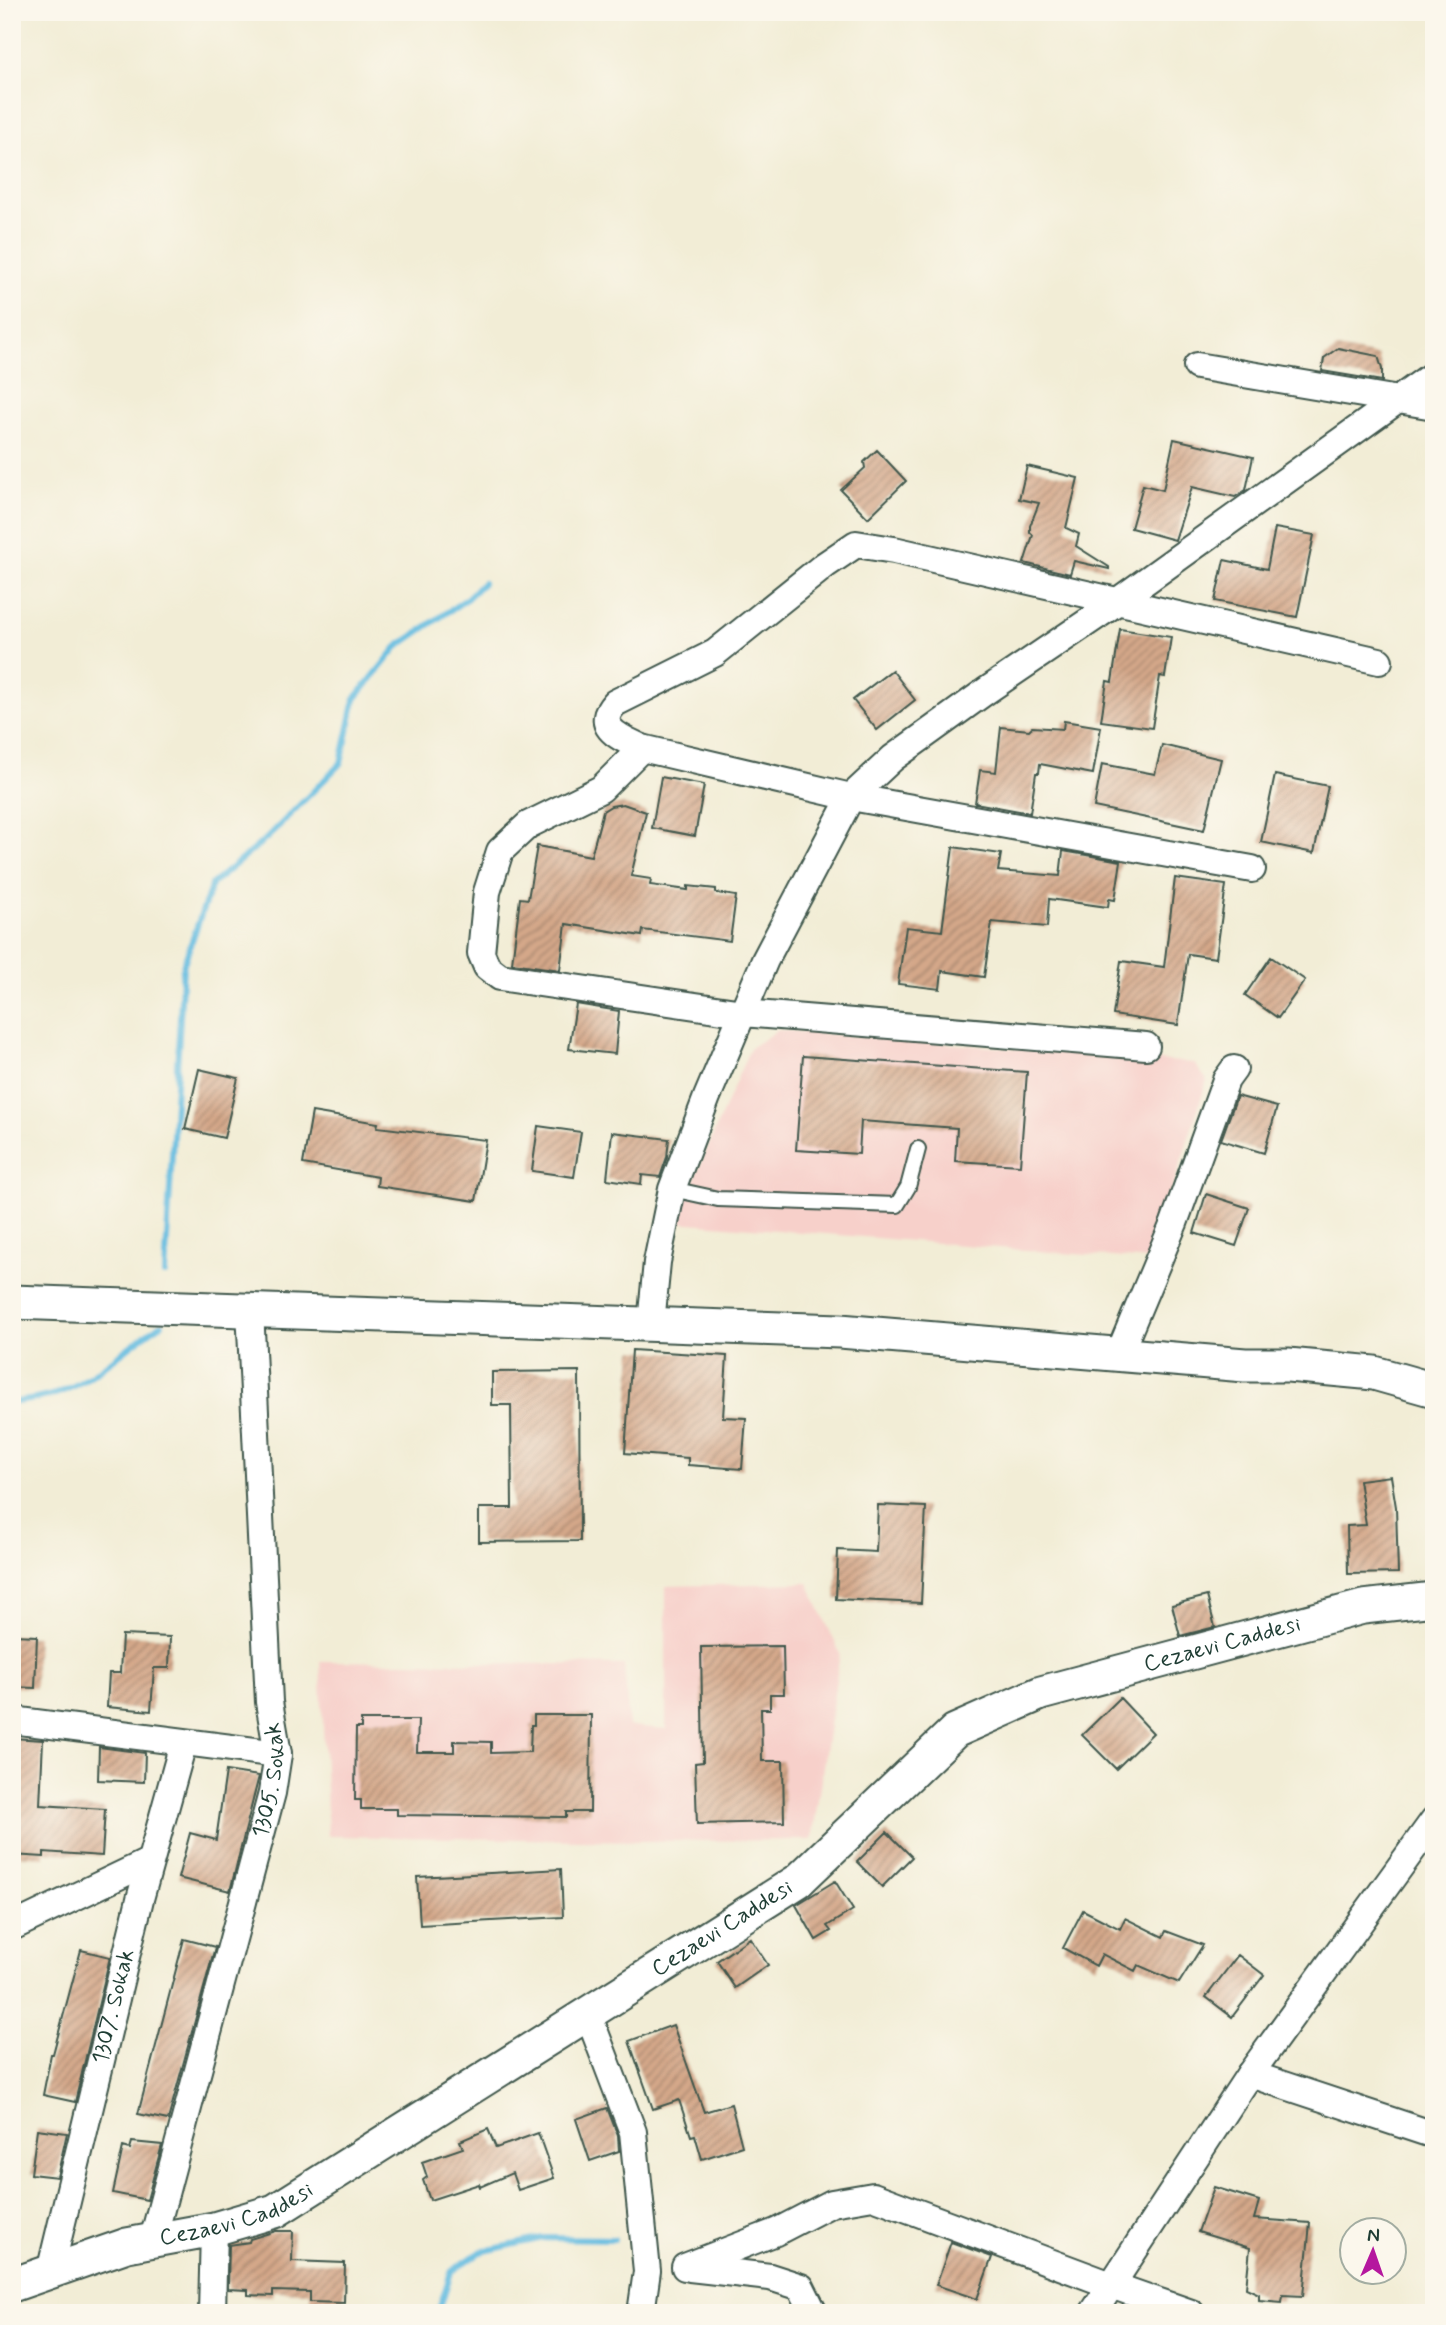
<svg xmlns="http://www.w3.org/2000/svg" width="1446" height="2325" font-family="Mynerve,sans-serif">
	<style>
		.built { fill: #f7d0ca }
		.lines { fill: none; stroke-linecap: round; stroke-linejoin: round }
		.stream { stroke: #63bce0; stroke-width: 6 }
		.building { fill: url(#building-hatch) }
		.service-casing { stroke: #3f574c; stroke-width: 18 }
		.minor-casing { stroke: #3f574c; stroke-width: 30 }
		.tertiary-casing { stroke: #3f574c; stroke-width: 37 }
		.service { stroke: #fff; stroke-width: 14 }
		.minor { stroke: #fff; stroke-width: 26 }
		.tertiary { stroke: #fff; stroke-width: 33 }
		.labels { text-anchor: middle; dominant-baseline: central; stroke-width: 5; stroke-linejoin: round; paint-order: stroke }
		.street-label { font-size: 23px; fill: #1f3d34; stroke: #fbf7ec }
	</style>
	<defs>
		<pattern id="building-hatch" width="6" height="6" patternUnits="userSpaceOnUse" patternTransform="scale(1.75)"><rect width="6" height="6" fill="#d4a789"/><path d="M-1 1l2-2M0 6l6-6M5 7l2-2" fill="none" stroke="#ab8971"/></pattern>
	</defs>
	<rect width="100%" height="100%" fill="#fbf7ec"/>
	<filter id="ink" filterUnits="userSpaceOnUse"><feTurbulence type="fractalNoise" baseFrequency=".0143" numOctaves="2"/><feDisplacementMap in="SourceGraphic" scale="14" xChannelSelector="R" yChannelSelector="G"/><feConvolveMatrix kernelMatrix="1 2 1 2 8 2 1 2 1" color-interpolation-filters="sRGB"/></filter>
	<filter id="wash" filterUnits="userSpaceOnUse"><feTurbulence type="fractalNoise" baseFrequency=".00686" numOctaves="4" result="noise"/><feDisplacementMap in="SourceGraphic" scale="28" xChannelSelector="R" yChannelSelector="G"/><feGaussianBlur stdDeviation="1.57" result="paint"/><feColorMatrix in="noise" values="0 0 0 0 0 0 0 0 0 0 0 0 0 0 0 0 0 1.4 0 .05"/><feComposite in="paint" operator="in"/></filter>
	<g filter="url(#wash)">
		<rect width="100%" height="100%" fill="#f2edd6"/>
		<path class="built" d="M778,1030L1194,1063L1207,1080L1150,1260L676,1222L750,1048Z
			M808,1583L840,1653L812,1840L639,1841L328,1836L320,1661L624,1665L629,1726L666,1729V1586Z"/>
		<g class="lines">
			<path class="stream" d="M165,1274L183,966L212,884L267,838L341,763L355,699L397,647L465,600L483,583
				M12,1403C28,1400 46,1398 61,1392C99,1376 127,1345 162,1324
				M438,2313L451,2272L480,2252L543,2238L614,2239"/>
		</g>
		<g id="blocks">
			<path class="building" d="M1338,348L1378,356L1382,369V381L1322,371L1324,358Z
				M1174,439L1253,457L1246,490L1235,497L1192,487L1175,540L1131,528L1143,485L1163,490Z
				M877,450L906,481L868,518L841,490L865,468L864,462Z
				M1027,466L1078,478L1066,528L1079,534L1076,546L1109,567V569L1074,561L1070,574L1024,563L1033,535L1030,532V526L1039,503L1019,499Z
				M1275,528L1314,535L1297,617L1215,601L1224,560L1267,569Z
				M1120,629L1171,637L1165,677L1160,676L1152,728L1101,721L1107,681L1112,682Z
				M892,670L915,700L877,730L853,700Z
				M1064,721L1101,727L1093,774L1040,764L1039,773H1036L1030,813L975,803L980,770L996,772L1001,727L1029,730L1032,727L1063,729Z
				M1162,745L1221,759L1204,830L1094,807L1102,764L1155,774Z
				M1275,775L1328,786L1314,853L1261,842Z
				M661,777L704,785L695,836L652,828Z
				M623,804L646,812L631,876L651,879L650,885L688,890V886L716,889V893L736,896L730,941L643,930L642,936L566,924L560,970L512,963L520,898L528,899L537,846L591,856L603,811L611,806Z
				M953,847L1001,854L998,871L1060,876L1063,851L1121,861L1115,900L1109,899L1108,907L1049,899L1047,927L992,922L984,977L942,971L940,989L898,984L906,927L942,931Z
				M1175,878L1226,885L1216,958L1188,954L1178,1025L1113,1015L1121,961L1164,967Z
				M1271,957L1305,980L1278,1018L1245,995Z
				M576,1004L619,1011L615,1054L569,1049Z
				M803,1056L1027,1072L1020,1165L955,1161L957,1128L861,1121L859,1154L796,1150Z
				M199,1069L238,1078L224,1138L185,1129Z
				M1237,1096L1277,1107L1264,1153L1221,1140Z
				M312,1112L378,1123L377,1127L486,1140L476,1201L377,1186L378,1177L303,1164Z
				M538,1126L581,1132L574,1177L532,1171Z
				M612,1132L669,1139L667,1157L660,1177L642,1175L641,1184L607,1179Z
				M1206,1194L1249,1208L1236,1246L1194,1233Z
				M632,1350L727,1356L723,1417L746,1418L742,1469L688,1465V1458L625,1453Z
				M579,1371L580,1541L479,1542V1508H512L511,1405H492V1372Z
				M1391,1476L1396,1507L1398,1573L1348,1574L1347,1526L1366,1525L1359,1480Z
				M878,1505L926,1507L921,1603L836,1599L838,1550L876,1552Z
				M1207,1596L1215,1627L1180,1636L1172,1605Z
				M12,1635L37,1636L35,1688L12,1687Z
				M122,1635L170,1637L169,1668H154L151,1711L107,1707L109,1673H120Z
				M783,1646L784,1694H770V1709H761L762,1761H783L784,1822L697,1824L695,1763L703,1762L701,1647Z
				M1120,1698L1153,1733L1116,1769L1082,1735Z
				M534,1715H591L590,1812H566V1817L397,1815V1809H361V1800H355L356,1728H361V1720H418L417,1752H454V1741L491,1742V1753L530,1752L531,1725H534Z
				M12,1738L43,1740L40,1805L105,1809L102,1856L44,1852V1857L12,1855Z
				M99,1747L145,1753L144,1782L98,1780Z
				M226,1771L259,1776L230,1891L178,1878L190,1833L216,1840Z
				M887,1832L912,1857L882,1887L857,1862Z
				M561,1869L563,1917L420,1925L417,1877Z
				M835,1881L853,1910L827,1926L831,1931L816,1940L796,1905Z
				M1083,1910L1120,1929L1125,1918L1163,1937L1166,1931L1203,1945L1179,1983L1138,1965L1135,1971L1102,1954L1096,1966L1063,1948Z
				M750,1938L768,1965L735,1988L717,1961Z
				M184,1939L215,1947L168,2120L138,2114Z
				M81,1950L110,1957L75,2102L43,2095L51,2054H53Z
				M1238,1955L1264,1975L1232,2017L1206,1997Z
				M673,2025L704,2112L731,2104L742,2146L702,2159L695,2135L691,2136L679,2100L653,2109L629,2041Z
				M607,2108L618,2136L619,2151L590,2161L576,2119Z
				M37,2129L67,2133L57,2177L31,2174Z
				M488,2129L496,2148L538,2133L554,2178L518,2190L512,2173L480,2187L479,2184L430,2200L423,2180L427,2177L422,2162L463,2148L460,2141Z
				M132,2142L162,2145L147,2200L113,2193L123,2147L130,2149Z
				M1214,2187L1259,2201L1254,2219L1310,2223L1303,2296L1283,2295L1282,2302L1259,2300V2294L1246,2288L1250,2248L1198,2232Z
				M276,2231H293L292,2261L345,2263L344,2303L310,2302V2292L273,2291V2296L248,2295V2290L228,2289L229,2245L249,2242L250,2239Z
				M951,2242L992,2257L977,2299L936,2285Z"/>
		</g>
	</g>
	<g filter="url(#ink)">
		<use href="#blocks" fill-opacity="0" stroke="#3f574c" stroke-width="2"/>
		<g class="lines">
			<defs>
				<path id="service" d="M672,1189L718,1199L897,1205L908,1187L918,1149"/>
				<g id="minor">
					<path d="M1197,366L1434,406"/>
					<path d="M642,748L601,789L528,825L500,851L487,892L481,953L487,967L500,977L743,1013L1146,1046"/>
					<path d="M1252,869L851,797L642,748C622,738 592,728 615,703L715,653L825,565L856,544L894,550L1379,661"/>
					<path d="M651,1324L657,1262L672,1189L707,1097L765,960L851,797L893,758L986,691L1104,611L1434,374"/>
					<path d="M1119,1354L1174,1223L1226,1080L1234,1069"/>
					<path d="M20,1721L278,1754"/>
					<path d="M12,1927L150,1861"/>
					<path d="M588,2014L633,2132L647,2271L641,2313"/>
					<path d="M1250,2074L1434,2135"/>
					<path id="s1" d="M153,2239L272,1793L278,1754L269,1702L250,1309"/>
					<path d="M685,2267L776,2232L832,2203L873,2196L1111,2285L1191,2313"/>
					<path d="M690,2268L770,2277L801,2287L814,2313"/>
					<path id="s2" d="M50,2272L140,1899L183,1744"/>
					<path d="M212,2313L214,2229"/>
					<path d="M1093,2313L1250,2074L1434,1820"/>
				</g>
				<g id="tertiary">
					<path d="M12,1302L840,1331L1245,1365H1288L1374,1373L1434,1390"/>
					<path id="s3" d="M12,2285L127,2245L214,2229L275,2211L798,1881L955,1731L1041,1693L1363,1607L1434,1599"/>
				</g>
			</defs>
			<use href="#service" class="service-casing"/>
			<use href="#minor" class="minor-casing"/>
			<use href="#tertiary" class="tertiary-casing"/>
			<use href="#service" class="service"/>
			<use href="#minor" class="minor"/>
			<use href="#tertiary" class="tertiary"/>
		</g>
	</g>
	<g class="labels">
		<g class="street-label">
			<text stroke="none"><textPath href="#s3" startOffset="1391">Cezaevi Caddesi</textPath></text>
			<text stroke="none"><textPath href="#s1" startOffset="474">1305. Sokak</textPath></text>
			<text stroke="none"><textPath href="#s3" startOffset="803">Cezaevi Caddesi</textPath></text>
			<text stroke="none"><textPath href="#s2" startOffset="273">1307. Sokak</textPath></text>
			<text stroke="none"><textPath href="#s3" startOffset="236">Cezaevi Caddesi</textPath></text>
		</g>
	</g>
	<rect width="1446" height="2325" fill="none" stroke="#fbf7ec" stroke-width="42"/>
	<g transform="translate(1373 2251) rotate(2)"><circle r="33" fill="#fbf7ec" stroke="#a3ada2" stroke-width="2"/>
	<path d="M0-5L12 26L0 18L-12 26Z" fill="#b5179e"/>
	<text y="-10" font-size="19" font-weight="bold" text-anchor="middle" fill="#1f3d34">N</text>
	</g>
</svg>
